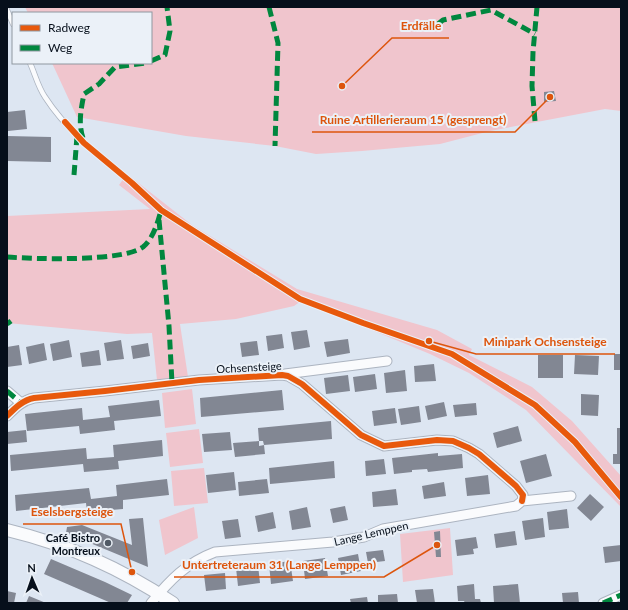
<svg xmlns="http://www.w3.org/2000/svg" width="628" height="610" font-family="Lato,sans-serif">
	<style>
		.green { fill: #f0c5cd }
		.building { fill: #828793 }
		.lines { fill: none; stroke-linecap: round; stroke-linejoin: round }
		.lane-casing { stroke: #acb4c0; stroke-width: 6 }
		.street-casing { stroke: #acb4c0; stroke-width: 11 }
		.secondary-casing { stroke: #acb4c0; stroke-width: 14 }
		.lane { stroke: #fafbfd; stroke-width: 4.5 }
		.street { stroke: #fafbfd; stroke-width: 9 }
		.secondary { stroke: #fafbfd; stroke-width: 12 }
		.quiet { stroke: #00873e; stroke-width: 5; stroke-dasharray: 10 5; stroke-linecap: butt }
		.cycleway-casing { stroke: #ebf1f8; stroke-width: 8 }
		.cycleway { stroke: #e8590c; stroke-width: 6 }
		.poi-dot { fill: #515a66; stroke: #ebf1f8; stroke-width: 1.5 }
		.labels { text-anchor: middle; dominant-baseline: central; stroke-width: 4; stroke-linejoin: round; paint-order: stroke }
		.street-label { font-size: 11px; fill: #060f1b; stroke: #ebf1f8 }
		.poi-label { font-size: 11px; font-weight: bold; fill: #060f1b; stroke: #ebf1f8; text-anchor: end }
		.leader { fill: none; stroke: #dd550d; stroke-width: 1.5 }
		.callout-dot { fill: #dd550d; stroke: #ebf1f8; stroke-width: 1.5 }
		.callout-label { font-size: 12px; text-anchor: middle; font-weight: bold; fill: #dd550d; stroke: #ebf1f8; stroke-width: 4; stroke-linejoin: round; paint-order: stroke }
	</style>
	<rect width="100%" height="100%" fill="#dde6f2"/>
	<path class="green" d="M25,7H621V111L605,109L490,131L440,144L362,151L316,154L275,146L186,136L77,117L52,63H151V13H28Z
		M127,174L192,225L297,289L437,330L472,349L469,355L532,387L572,421L621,476V507L526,410L469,373L430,354L301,301L294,306L236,319L180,324L188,377L157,380L152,333L127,334L7,323V216L150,209L119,185Z
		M192,389L196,424L165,428L162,393Z
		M199,429L203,463L170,467L166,433Z
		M204,468L208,503L174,506L171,471Z
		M194,507L198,538L165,555L159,520Z
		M450,528L453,575L403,582L400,534Z"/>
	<path class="building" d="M554,91L556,101L544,102V92Z
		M25,110L27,129L8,131L7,112Z
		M7,136L51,137V162L7,161Z
		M307,330L310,347L294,350L291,332Z
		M282,334L284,348L268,351L266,336Z
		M348,339L350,353L327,357L324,342Z
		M69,340L72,357L53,361L50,344Z
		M121,340L124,359L107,361L104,343Z
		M257,341L259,355L242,357L240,343Z
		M44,343L47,360L29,364L26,347Z
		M148,343L150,356L133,359L131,346Z
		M19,345L22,365L7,367V347Z
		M99,350L101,365L82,367L80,353Z
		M614,354H621V370H614Z
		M538,355H563V378H538Z
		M575,355L599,356L598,375L574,374Z
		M434,364L436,381L415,382L414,366Z
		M405,370L407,391L386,393L384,373Z
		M375,374L377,389L355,392L353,377Z
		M348,375L350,391L326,394L324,378Z
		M282,390L284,410L201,417L200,398Z
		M581,394L599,395L598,416L581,415Z
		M159,400L161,416L114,421L115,430L80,434L79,426L27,431L25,414L82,408L83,420L110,417L108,406Z
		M444,402L447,416L428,420L425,406Z
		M476,403L477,415L455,417L453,405Z
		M419,406L421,422L401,425L398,409Z
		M395,408L397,423L374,426L372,411Z
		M331,421L332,439L264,445L265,454L235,457L233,443L259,441V446L264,445L263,441H259L258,428Z
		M518,426L522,441L497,448L493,433Z
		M617,428H621V464H613V454H617Z
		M26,430L27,442L7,444V432Z
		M230,432L232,450L204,452L202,434Z
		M162,440L163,456L118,461L119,469L84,472L83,464L11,471L10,455L86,448L87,459L114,457L113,445Z
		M438,453V456L462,454L463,468L428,472L427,469L412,470V472L394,474L392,458Z
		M546,454L552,476L526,483L520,461Z
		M384,459L386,474L366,476L365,461Z
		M334,461L335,478L270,484L269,468Z
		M234,472L236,490L208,493L206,475Z
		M488,475L490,494L467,496L465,478Z
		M167,479L169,495L123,500V509L87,512L86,503L16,511L15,495L89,488L91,499L117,496L116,485Z
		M267,479L269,493L239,496L238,482Z
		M444,482L446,496L424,499L422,486Z
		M396,489L398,505L373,507L372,492Z
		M590,494L604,507L591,521L577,508Z
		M345,506L348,520L333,523L330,509Z
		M307,507L311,527L292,530L289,511Z
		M567,509L569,528L549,530L547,512Z
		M273,512L276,528L258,532L255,516Z
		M143,518L148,567L66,533L67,527L82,525L132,545L129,519Z
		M543,518L545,537L525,540L522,521Z
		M238,519L241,537L225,539L222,521Z
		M440,531L441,557H436L434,532Z
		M515,531L517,545L496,548L494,534Z
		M476,537L478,548L473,549L474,554L457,556L455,540Z
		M621,545V561L605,563L603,547Z
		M383,550L385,561L368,563L366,552Z
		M358,554L361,571L341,575L338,558Z
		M325,558L328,576L305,579L303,561Z
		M51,559L105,582L132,595L127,603H111L44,574Z
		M290,561L293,581L271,584L269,564Z
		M258,565L260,583L238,586L236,568Z
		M225,573L226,589L206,591L204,575Z
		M474,584L475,599H480L481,603H465L464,601H458L457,586Z
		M518,584L520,603H494L493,586Z
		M433,589L435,603H417L415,590Z
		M7,591L16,593L14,603H7Z
		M578,592L579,603H563L562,593Z
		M397,594L398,603H378V595Z
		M29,596L46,603H26Z
		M367,597L368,603H351L350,599Z"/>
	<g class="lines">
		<defs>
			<path id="lane" d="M7,10L13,24
				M30,63C35,74 38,87 45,97C65,128 93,151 121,174"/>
			<path id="street" d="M285,374L387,361
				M7,391L21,403
				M7,416C15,408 23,400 34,398L105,391L199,380L282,375L288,376L302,384L361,435L384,446L437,440L453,441L469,448L479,454L516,486L523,495L522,501
				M151,603C170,580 186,563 215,552L333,542L364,537L383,529L516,506L522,501L571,496
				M603,603L621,595"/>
			<path id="secondary" d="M7,530C69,545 120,568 173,603"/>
		</defs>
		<use href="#lane" class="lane-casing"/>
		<use href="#street" class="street-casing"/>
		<use href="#secondary" class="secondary-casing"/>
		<use href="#lane" class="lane"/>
		<use href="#street" class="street"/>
		<use href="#secondary" class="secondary"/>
		<path class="quiet" d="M269,7L278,43L275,146
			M438,24L443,20L491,10L535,34
			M151,61L165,55L170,31L167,7
			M535,121L532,86L533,52L537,7
			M83,138C78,123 81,109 84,94L99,84L115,67L147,63
			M74,175L77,136
			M159,220L169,326L172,383
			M7,257C33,259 123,262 143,247C153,239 158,222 161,210
			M7,324L11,321
			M7,391L21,403
			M603,603L621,595"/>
		<defs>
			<path id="cycleway" d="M65,122L84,143L132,183L161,210L300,299L363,323L452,354L535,405L575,442L621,497
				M7,416C15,408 23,400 34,398L105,391L199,380L282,375L288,376L302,384L361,435L384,446L437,440L453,441L469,448L479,454L516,486L523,495L522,501"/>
		</defs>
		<use href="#cycleway" class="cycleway-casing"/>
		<use href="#cycleway" class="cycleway"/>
	</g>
	<circle class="poi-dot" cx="108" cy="543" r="4"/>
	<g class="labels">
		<g class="street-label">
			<text transform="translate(249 367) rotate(-3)">Ochsensteige</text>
			<text transform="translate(371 533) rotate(-13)">Lange Lemppen</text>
		</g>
		<g class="poi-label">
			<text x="100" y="537">Café Bistro<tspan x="100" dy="13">Montreux</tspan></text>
		</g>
	</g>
	<path class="leader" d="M342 86L392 38H449M550 97L515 132H312M429 341L476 354H615M132 572L121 524H23M437 545L384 577H174"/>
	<g class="callout-dot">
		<circle cx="342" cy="86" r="4"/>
		<circle cx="550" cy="97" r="4"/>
		<circle cx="429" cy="341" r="4"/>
		<circle cx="132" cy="572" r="4"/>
		<circle cx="437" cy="545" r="4"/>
	</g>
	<g class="callout-label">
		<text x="421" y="30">Erdfälle</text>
		<text x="413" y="124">Ruine Artillerieraum 15 (gesprengt)</text>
		<text x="545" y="346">Minipark Ochsensteige</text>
		<text x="72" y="516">Eselsbergsteige</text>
		<text x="279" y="569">Untertreteraum 31 (Lange Lemppen)</text>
	</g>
	<rect width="628" height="610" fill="none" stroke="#060f1b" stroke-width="16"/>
	<rect x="12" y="12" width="140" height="52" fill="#ebf1f8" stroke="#8f97a0"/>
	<rect x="20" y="25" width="20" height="6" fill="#e8590c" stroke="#8f97a0"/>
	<text x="48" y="32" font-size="12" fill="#060f1b">Radweg</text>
	<rect x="20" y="45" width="20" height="6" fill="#00873e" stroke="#8f97a0"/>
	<text x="48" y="52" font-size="12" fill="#060f1b">Weg</text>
	<g transform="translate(32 578) rotate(358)" stroke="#ebf1f8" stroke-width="3" paint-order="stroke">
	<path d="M0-3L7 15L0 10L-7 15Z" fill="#060f1b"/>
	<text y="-6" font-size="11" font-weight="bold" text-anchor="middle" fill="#060f1b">N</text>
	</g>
</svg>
